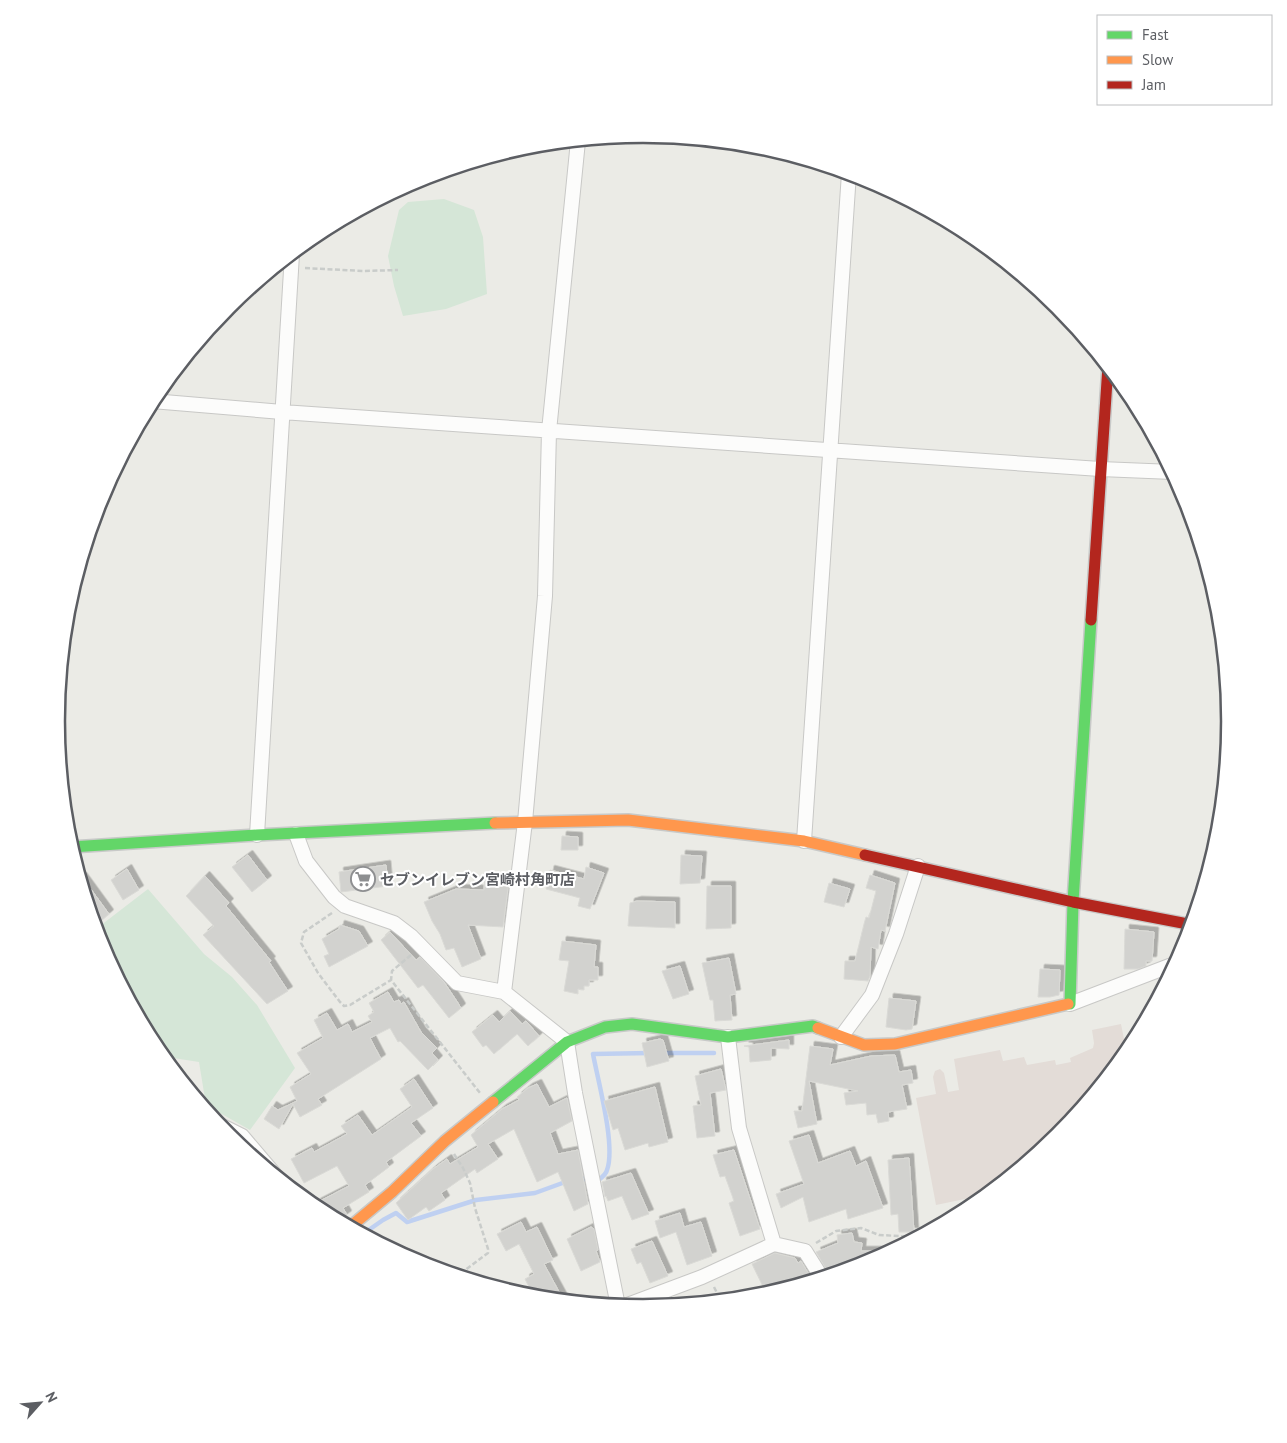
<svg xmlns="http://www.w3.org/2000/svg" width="1287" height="1443" font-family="'PT Sans','Noto Sans JP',sans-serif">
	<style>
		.medical { fill: #e3dcd7 }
		.green { fill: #d5e6d7 }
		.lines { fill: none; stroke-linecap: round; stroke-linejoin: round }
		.stream { stroke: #bfd0f1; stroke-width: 4.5 }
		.building { fill: #d2d2cf; stroke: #dadad6; filter: url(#shadow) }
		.street-casing { stroke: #c8c8c6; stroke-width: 16 }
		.fast-casing { stroke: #c8c9c8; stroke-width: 14 }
		.slow-casing { stroke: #c8c9c8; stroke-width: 14 }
		.jam-casing { stroke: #c8c9c8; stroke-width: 14 }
		.path { stroke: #c9ccca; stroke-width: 2.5; stroke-dasharray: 5 2.5; stroke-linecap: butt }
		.street { stroke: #fcfcfb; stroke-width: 14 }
		.fast { stroke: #63d668; stroke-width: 11 }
		.slow { stroke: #ff974d; stroke-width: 11 }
		.jam { stroke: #b3261e; stroke-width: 11 }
		.labels { text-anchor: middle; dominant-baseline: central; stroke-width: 4; stroke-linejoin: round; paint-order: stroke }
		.poi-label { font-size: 15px; font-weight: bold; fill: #5c5e63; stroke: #fff; text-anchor: start }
		.rim { fill: none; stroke: #5c5e63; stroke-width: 2.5 }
	</style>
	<defs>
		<filter id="shadow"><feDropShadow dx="4.5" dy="-4.5" stdDeviation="0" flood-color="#0004"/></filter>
	</defs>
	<rect width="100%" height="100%" fill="#ebebe6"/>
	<path class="medical" d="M1121,1024L1127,1054L1059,1137L989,1194L936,1205L916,1098L936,1094L933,1077L935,1071L940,1069L944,1073L948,1092L959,1090L954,1059L1000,1050L1003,1061L1024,1057L1027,1065L1055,1060L1056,1065L1071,1062L1070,1058L1093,1048L1094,1043L1092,1030Z"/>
	<path class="green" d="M444,199L474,210L483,237L487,294L446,309L403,316L394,286L388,256L399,210L408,202Z
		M148,889L204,954L232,977L257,1005L295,1068L250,1130L206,1105L199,1062L167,1057C140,1017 110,975 96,929Z"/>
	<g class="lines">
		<path class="stream" d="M663,1053H714
			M578,1178L597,1181C601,1178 606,1175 607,1170C616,1146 598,1081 593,1054L650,1053
			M363,1234L383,1220L396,1213L407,1222L476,1200L535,1193L568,1181"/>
	</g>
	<path class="building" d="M562,836L578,837V850H561Z
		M248,855L267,880L252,892L232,867Z
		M681,855L702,856L700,883L680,884Z
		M386,865L388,886L341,892L339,872Z
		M586,867L604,873L590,909L578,906L580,898L546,889L550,870L584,879Z
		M127,869L139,890L123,900L111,880Z
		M870,875L895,883L885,931L881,930L878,949L871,947L870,976L868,981L844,979L845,961H855L864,924L866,917L869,918L876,891L866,888Z
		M205,876L229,903L226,906L271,961L269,962L288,991L267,1004L203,935L214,926L186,896Z
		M82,877L109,914L95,926L80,878Z
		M485,878L509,880L503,927L468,925L481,959L462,967L454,948L446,950L440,934L432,921L424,902L456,889L484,890Z
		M829,883L850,889L844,907L824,902Z
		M707,886H731V928L706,929Z
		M637,901L675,902V928L628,926L630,903Z
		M340,925L359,931L368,946L329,967L324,956L329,954L322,939L339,929Z
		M1125,929L1154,932L1152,961H1146V966L1138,969H1124Z
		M390,932L416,960L420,957L444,982L458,1003L461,1008L449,1018L423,985L418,988L381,940Z
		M562,941L596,945L594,967H598V980H589V986H584V990L578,989V994L564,991L569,961L559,960Z
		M729,958L736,994L730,995L732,1020L715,1021L713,1000H710L702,963Z
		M680,966L689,994L673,999L662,971Z
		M1040,969L1060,970L1059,995L1050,997H1038Z
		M388,992L394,1002L399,1000L401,1004L404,1002L421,1032L437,1048L432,1053L438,1060L428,1070L400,1041L398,1042L390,1028L370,1038L381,1059L318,1099L322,1105L300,1117L293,1104L279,1129L264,1119L272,1106L278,1110L297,1101L290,1087L311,1074L297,1053L323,1038L314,1020L327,1013L337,1030L348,1024L352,1032L372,1022L368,1016L374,1012L369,1003Z
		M889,998L916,1001L912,1029L906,1030L886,1027Z
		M510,1011L522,1024L526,1021L527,1022L539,1036L528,1046L517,1034L494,1054L486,1045L483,1047L472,1032L493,1015L499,1022Z
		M660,1039L663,1040L669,1061L647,1067L642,1043Z
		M789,1040V1049L771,1048V1060L750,1062L749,1047L744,1046Z
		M810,1046L833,1049L830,1065L871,1056L895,1055L899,1072L911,1070L913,1083L902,1085L907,1109L888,1112L889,1121L878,1123L876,1114L867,1115L866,1103L846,1105L844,1093L858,1091L809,1081L817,1124L798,1128L794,1111H802Z
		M721,1069L726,1090L710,1093L715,1136L697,1138L693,1106L701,1105L695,1076Z
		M414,1079L433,1108L411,1123L421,1136L386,1162L389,1167L365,1185L369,1192L343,1208L347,1215L343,1218L338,1221L321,1212L316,1203L349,1186L337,1166L304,1183L291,1159L312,1148L314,1152L347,1134L341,1126L358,1115L372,1135L412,1107L400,1089Z
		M537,1084L549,1107L567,1098L572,1121L550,1133L558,1154L578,1150L588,1204L574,1211L558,1172L537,1182L514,1129L488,1144L498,1159L477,1173L475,1169L441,1193L445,1200L429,1211L426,1207L408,1220L396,1203L433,1169L447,1159L450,1164L478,1147L471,1135L502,1109L519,1100L517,1097L528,1088Z
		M655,1087L668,1142L649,1147L648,1143L625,1150L618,1128L613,1130L604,1101Z
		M809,1135L818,1163L850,1151L856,1166L866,1161L883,1208L848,1219L846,1209L809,1222L803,1197L781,1208L776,1194L804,1184L789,1141Z
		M734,1150L760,1229L740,1236L729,1203L734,1201L725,1176L720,1177L713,1155Z
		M909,1158L914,1232H899L898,1214L891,1215L888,1160Z
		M631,1173L649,1214L632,1220L622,1196L608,1201L606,1196L605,1197L602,1182Z
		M680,1213L684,1227L701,1222L712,1256L687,1265L676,1232L660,1238L655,1221Z
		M521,1222L526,1232L537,1227L553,1260L544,1264L564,1301L529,1297L521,1295L530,1289L525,1279L534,1274L519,1244L506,1251L497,1234Z
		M591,1227L594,1229L598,1250L596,1251L600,1262L581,1271L567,1239Z
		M852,1233L854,1242L862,1243L861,1251H893L868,1264L830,1276L816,1252L838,1243L837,1235Z
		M652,1241L668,1276L650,1283L641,1262L637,1264L631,1249Z
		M775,1253L795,1258L798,1263L801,1261L813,1281L767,1295L752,1264Z"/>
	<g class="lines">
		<defs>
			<path id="street" d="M152,401L282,412L1100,469L1173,472
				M296,834L306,861L334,897L345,906L394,923L411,936L457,983L504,992L567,1042L575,1093L618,1306
				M257,835L292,254
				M804,841L849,173
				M504,992L525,822L545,596L549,431L578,141
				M1070,1004L1177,963
				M728,1037L739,1128L774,1244
				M841,1037L872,995L896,934L918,866
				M218,1124L242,1136L276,1176
				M622,1307L702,1277L774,1244L805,1251L822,1278"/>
			<path id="fast" d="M71,847L257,835L495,823
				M1068,1004H1070L1073,902L1091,620
				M493,1102L567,1042L605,1027L632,1024L728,1037L813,1026L818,1028"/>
			<path id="slow" d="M495,823L628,820L804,841L865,855
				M818,1028L864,1045L895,1044L1068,1004
				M350,1227L392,1192L445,1141L493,1102"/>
			<path id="jam" d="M1091,620L1108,366
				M865,855L1073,902L1193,925"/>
		</defs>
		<use href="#street" class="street-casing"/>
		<use href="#fast" class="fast-casing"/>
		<use href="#slow" class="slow-casing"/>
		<use href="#jam" class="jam-casing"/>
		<path class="path" d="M305,268L364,271L398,270
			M332,913L304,932L301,943L318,973L340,1002L344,1006L350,1005L391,980
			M411,955L392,971L391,980L480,1093
			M454,1154L463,1168L470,1183L475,1208L488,1249V1253L464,1271L463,1274L465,1278
			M816,1243L836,1231L861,1228L879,1235L918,1237
			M714,1287L721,1301"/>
		<use href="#street" class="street"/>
		<use href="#fast" class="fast"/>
		<use href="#slow" class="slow"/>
		<use href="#jam" class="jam"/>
	</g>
	<defs>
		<symbol id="supermarket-ring" viewBox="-11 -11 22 22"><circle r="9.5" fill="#fff" stroke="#8e8f91" stroke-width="1.5"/><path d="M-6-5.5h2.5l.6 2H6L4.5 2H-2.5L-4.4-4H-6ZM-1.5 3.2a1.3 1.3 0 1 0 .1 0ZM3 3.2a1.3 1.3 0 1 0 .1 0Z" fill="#8e8f91"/></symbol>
	</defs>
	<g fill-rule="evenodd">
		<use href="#supermarket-ring" x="349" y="865" width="28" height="28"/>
	</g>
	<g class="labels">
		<g class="poi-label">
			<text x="380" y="879">セブンイレブン宮崎村角町店</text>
		</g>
	</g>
	<path d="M0 0H1287V1443H0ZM65 721a578 578 0 1 1 1156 0a578 578 0 1 1-1156 0Z" fill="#fff" fill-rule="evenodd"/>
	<path class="rim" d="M65 721a578 578 0 1 1 1156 0a578 578 0 1 1-1156 0Z"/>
	<rect x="1097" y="15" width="175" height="90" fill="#ffffff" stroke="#bebfc1"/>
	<rect x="1107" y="31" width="25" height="8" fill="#63d668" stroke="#bebfc1"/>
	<text x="1142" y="40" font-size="15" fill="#5c5e63">Fast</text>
	<rect x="1107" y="56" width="25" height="8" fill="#ff974d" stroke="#bebfc1"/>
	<text x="1142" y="65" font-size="15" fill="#5c5e63">Slow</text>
	<rect x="1107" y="81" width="25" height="8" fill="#b3261e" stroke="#bebfc1"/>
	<text x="1142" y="90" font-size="15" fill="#5c5e63">Jam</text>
	<g transform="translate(40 1403) rotate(63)" stroke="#ffffff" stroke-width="4" paint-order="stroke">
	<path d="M0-4L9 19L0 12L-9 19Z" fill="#5c5e63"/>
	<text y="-8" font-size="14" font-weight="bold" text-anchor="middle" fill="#5c5e63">N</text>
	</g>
</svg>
